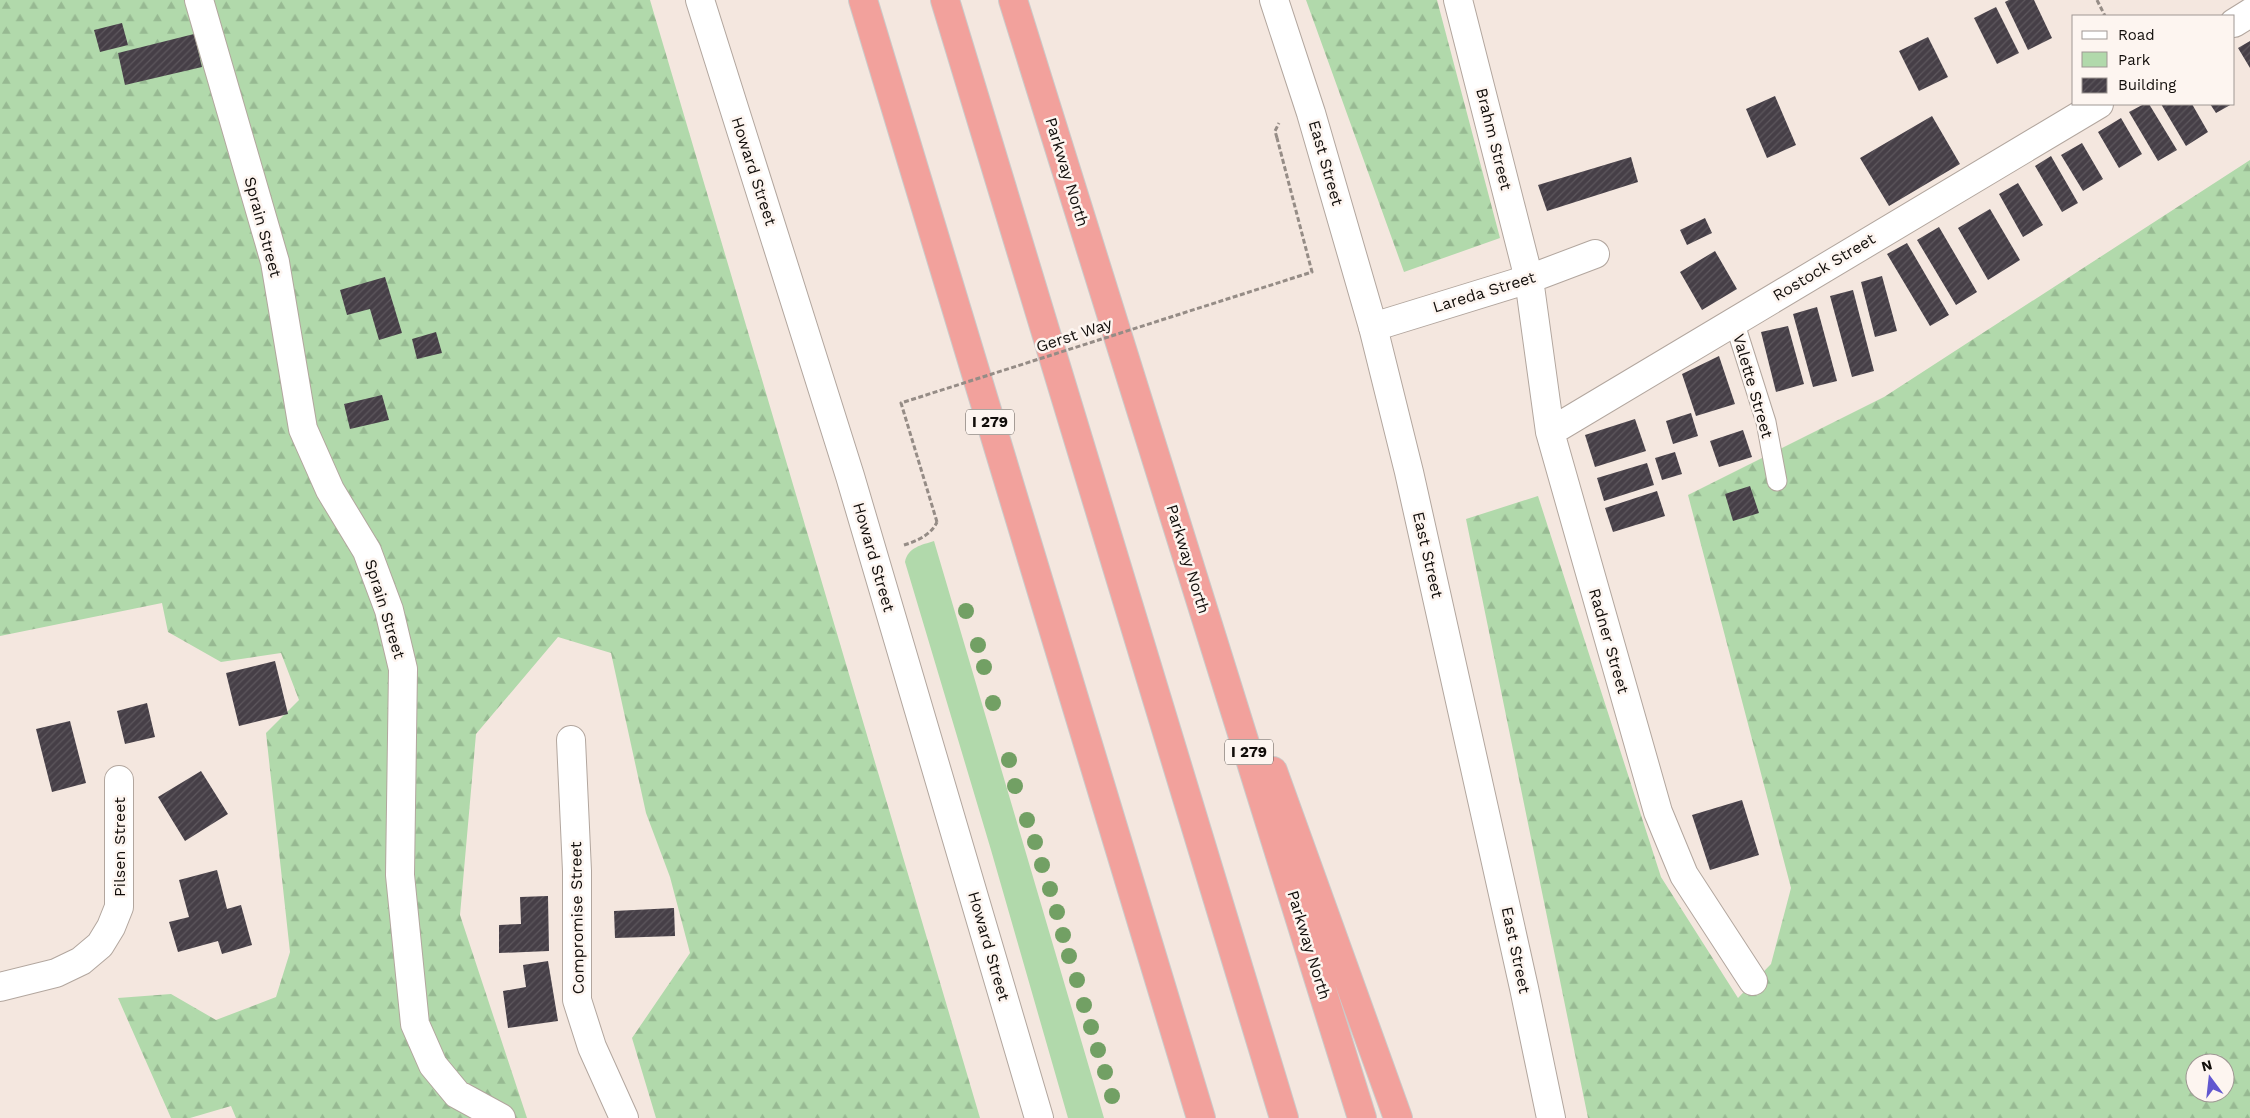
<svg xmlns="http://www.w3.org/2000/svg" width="2250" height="1118" font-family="'Work Sans',sans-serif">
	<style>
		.green { fill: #b1d9ab }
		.forest { fill: url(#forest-firs); fill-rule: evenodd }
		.building { fill: url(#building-hatch) }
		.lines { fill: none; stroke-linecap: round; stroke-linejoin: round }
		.service-casing { stroke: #b2a69e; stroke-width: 21 }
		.minor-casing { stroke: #b2a69e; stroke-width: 30 }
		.secondary-casing { stroke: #b2a69e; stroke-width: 30 }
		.motorway-casing { stroke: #cbcac9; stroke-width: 30 }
		.path { stroke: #958c86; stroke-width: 3; stroke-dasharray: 5 2.5; stroke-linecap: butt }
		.service { stroke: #fff; stroke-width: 19 }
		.minor { stroke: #fff; stroke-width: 28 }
		.secondary { stroke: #fff; stroke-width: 28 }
		.motorway { stroke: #f2a19c; stroke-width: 28 }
		.path-bridge { stroke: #958c86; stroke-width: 3; stroke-dasharray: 5 2.5; stroke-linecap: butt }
		.tree { fill: #72a064 }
		.labels { text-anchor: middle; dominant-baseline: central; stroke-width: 5; stroke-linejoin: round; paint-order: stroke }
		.shield { fill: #fdf5f0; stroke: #58534f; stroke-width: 1 }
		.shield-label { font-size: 15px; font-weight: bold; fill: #110d0a }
		.street-label { font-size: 16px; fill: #110d0a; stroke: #fdf5f0 }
	</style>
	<defs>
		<pattern id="forest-firs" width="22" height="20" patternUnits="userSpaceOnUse" patternTransform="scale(1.25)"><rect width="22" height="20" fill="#b1d9ab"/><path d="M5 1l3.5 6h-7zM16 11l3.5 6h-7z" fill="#97b992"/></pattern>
		<pattern id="building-hatch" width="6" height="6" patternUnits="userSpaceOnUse" patternTransform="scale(1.25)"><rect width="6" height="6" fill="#463f47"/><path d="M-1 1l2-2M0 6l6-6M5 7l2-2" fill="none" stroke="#5d575d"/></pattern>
	</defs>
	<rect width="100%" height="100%" fill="#f4e7df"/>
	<path class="green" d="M934,541L1104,1118H1068L991,850L905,562C908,547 922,545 934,541Z"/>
	<path class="forest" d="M0,0H650L980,1118H656L632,1038L690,953L670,877L646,813L611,653L558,637L476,734L460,915L527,1118H236L231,1106L190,1118H171L118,998L171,994L216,1020L276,997L290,952L266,733L299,700L281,653L221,662L168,632L162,603L0,636Z
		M1306,0H1437L1500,238L1404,272Z
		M2250,160V1118H1588L1466,519L1538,496L1661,877L1738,998L1771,964L1791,888L1688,495L1884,397ZM2195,1063H2225V1093H2195Z"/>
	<path class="building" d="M2009,0H2034L2052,38L2028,50L2005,2Z
		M1996,7L2019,53L1997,64L1974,18Z
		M122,23L128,45L100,52L94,30Z
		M194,34L202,67L125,85L118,53Z
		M1928,37L1948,77L1919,91L1899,51Z
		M2250,41V68L2238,48Z
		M1775,96L1796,145L1767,158L1746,109Z
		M2144,104H2149L2177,150L2158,161L2129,112Z
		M2161,104H2192L2208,132L2186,146Z
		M2210,104H2232L2216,113Z
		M1932,116L1960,164L1889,206L1860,158Z
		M2121,118L2142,154L2119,168L2098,132Z
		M2082,143L2103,179L2083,191L2061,155Z
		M2051,156L2078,203L2062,212L2035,166Z
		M1631,157L1638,182L1547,211L1538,185Z
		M2018,183L2043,225L2023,237L1999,194Z
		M1990,209L2020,260L1988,280L1958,228Z
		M1705,218L1712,233L1687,245L1680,230Z
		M1939,227L1977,292L1956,305L1917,240Z
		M1907,243L1949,315L1930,326L1887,254Z
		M1715,251L1737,289L1702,310L1680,272Z
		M1882,276L1897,331L1875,337L1861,282Z
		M385,277L402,333L379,340L370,309L347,315L340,290Z
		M1853,290L1874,371L1852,377L1830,296Z
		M1817,307L1837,381L1813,387L1793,314Z
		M1788,326L1804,384L1776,392L1761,332Z
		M436,332L442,353L417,359L412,339Z
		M1719,356L1735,404L1696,416L1682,374Z
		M382,395L389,420L350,429L344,404Z
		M1691,413L1698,436L1673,444L1666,421Z
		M1635,419L1646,451L1595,467L1585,435Z
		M1743,430L1752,457L1719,467L1710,441Z
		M1675,452L1682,474L1662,480L1655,458Z
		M1647,463L1654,485L1604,501L1597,478Z
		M1750,486L1759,513L1733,521L1725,494Z
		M1657,491L1665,516L1613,532L1605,508Z
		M275,661L288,714L239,726L226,673Z
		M147,703L155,737L125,744L117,711Z
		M70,721L86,783L52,792L36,729Z
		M201,771L228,814L185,841L158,797Z
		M1742,800L1759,855L1710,870L1692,815Z
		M217,870L227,909L241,905L252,945L222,954L218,941L178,952L169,922L189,917L179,880Z
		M548,896L549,951L499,953V925L521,924L520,897Z
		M674,908L675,936L615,938L614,911Z
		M548,961L558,1021L508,1028L503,991L526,987L523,965Z"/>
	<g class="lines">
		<defs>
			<path id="service" d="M1734,321L1766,422L1777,481"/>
			<path id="minor" d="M199,0L275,262L303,429L330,490L367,551L389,610L403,669L400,875L415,1024L433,1065L457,1094L501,1118
				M700,0L850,476L1039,1118
				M1458,0L1529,279L1550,432L1658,812L1684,875L1753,981
				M2234,23L2250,13
				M1373,327L1529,279L1595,254
				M1550,432L2099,104
				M571,740L577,871V1000L592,1047L624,1118
				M0,987L56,973L81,961L100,945L111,927L119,907V780"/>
			<path id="secondary" d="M1274,0L1311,113L1373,327L1409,472L1524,988L1551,1118"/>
			<path id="motorway" d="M863,0L1201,1118
				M945,0L1284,1118
				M1013,0L1362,1118
				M1273,771L1398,1118"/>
		</defs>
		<use href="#service" class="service-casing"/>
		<use href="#minor" class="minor-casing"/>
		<use href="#secondary" class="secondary-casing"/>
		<use href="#motorway" class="motorway-casing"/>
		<path class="path" d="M2097,0L2105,16
			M1277,138L1275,131L1279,123
			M904,545C917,541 931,535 937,522"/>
		<use href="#service" class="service"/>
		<use href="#minor" class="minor"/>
		<use href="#secondary" class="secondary"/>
		<use href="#motorway" class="motorway"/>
		<path class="path-bridge" d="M937,522L901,403L1312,272L1277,138"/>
	</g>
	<g class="tree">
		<circle cx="966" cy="611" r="8"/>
		<circle cx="978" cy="645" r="8"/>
		<circle cx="984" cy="667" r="8"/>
		<circle cx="993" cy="703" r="8"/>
		<circle cx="1009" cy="760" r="8"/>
		<circle cx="1015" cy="786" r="8"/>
		<circle cx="1027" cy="820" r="8"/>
		<circle cx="1035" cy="842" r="8"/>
		<circle cx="1042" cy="865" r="8"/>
		<circle cx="1050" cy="889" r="8"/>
		<circle cx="1057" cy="912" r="8"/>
		<circle cx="1063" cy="935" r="8"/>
		<circle cx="1069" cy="956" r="8"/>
		<circle cx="1077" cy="980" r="8"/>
		<circle cx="1084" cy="1005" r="8"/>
		<circle cx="1091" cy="1027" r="8"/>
		<circle cx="1098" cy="1050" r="8"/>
		<circle cx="1105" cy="1072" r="8"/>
		<circle cx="1112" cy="1096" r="8"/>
	</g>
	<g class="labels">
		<g class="shield">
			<rect x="966" y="409.5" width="48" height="25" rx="4"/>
			<rect x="1225" y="739.5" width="48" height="25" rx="4"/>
		</g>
		<g class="shield-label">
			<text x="990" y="422">I 279</text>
			<text x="1249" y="752">I 279</text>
		</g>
		<g class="street-label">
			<text transform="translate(1494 139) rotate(76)">Brahm Street</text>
			<text transform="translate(1326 163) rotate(74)">East Street</text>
			<text transform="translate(754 171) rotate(72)">Howard Street</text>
			<text transform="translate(1067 172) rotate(73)">Parkway North</text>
			<text transform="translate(263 227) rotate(75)">Sprain Street</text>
			<text transform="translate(1824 267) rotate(-31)">Rostock Street</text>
			<text transform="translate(1484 292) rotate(-17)">Lareda Street</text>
			<text transform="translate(1074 335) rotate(-18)">Gerst Way</text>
			<text transform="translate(1753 386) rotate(74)">Valette Street</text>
			<text transform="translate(1428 555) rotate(77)">East Street</text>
			<text transform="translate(874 557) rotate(74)">Howard Street</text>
			<text transform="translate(1188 559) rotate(73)">Parkway North</text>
			<text transform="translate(385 609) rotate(73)">Sprain Street</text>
			<text transform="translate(1609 641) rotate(74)">Radner Street</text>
			<text transform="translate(119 847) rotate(-90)">Pilsen Street</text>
			<text transform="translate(577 918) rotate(-91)">Compromise Street</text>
			<text transform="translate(1309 945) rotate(73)">Parkway North</text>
			<text transform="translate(989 946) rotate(74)">Howard Street</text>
			<text transform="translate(1516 950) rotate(78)">East Street</text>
		</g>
	</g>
	<rect x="2072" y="15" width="162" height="90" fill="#fdf5f0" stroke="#9f9894"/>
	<rect x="2082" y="31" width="25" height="8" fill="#ffffff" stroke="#9f9894"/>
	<text x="2118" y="40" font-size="15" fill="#110d0a">Road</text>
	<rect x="2082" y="52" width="25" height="15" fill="#b1d9ab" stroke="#9f9894"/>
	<text x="2118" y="65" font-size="15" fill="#110d0a">Park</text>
	<rect x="2082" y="78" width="25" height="15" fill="url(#building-hatch)" stroke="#9f9894"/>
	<text x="2118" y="90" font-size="15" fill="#110d0a">Building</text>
	<g transform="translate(2210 1078) rotate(345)"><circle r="24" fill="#fdf5f0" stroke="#9f9894"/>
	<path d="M0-4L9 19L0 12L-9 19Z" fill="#6157cf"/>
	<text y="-8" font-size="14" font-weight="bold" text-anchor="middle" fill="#110d0a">N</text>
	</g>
</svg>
